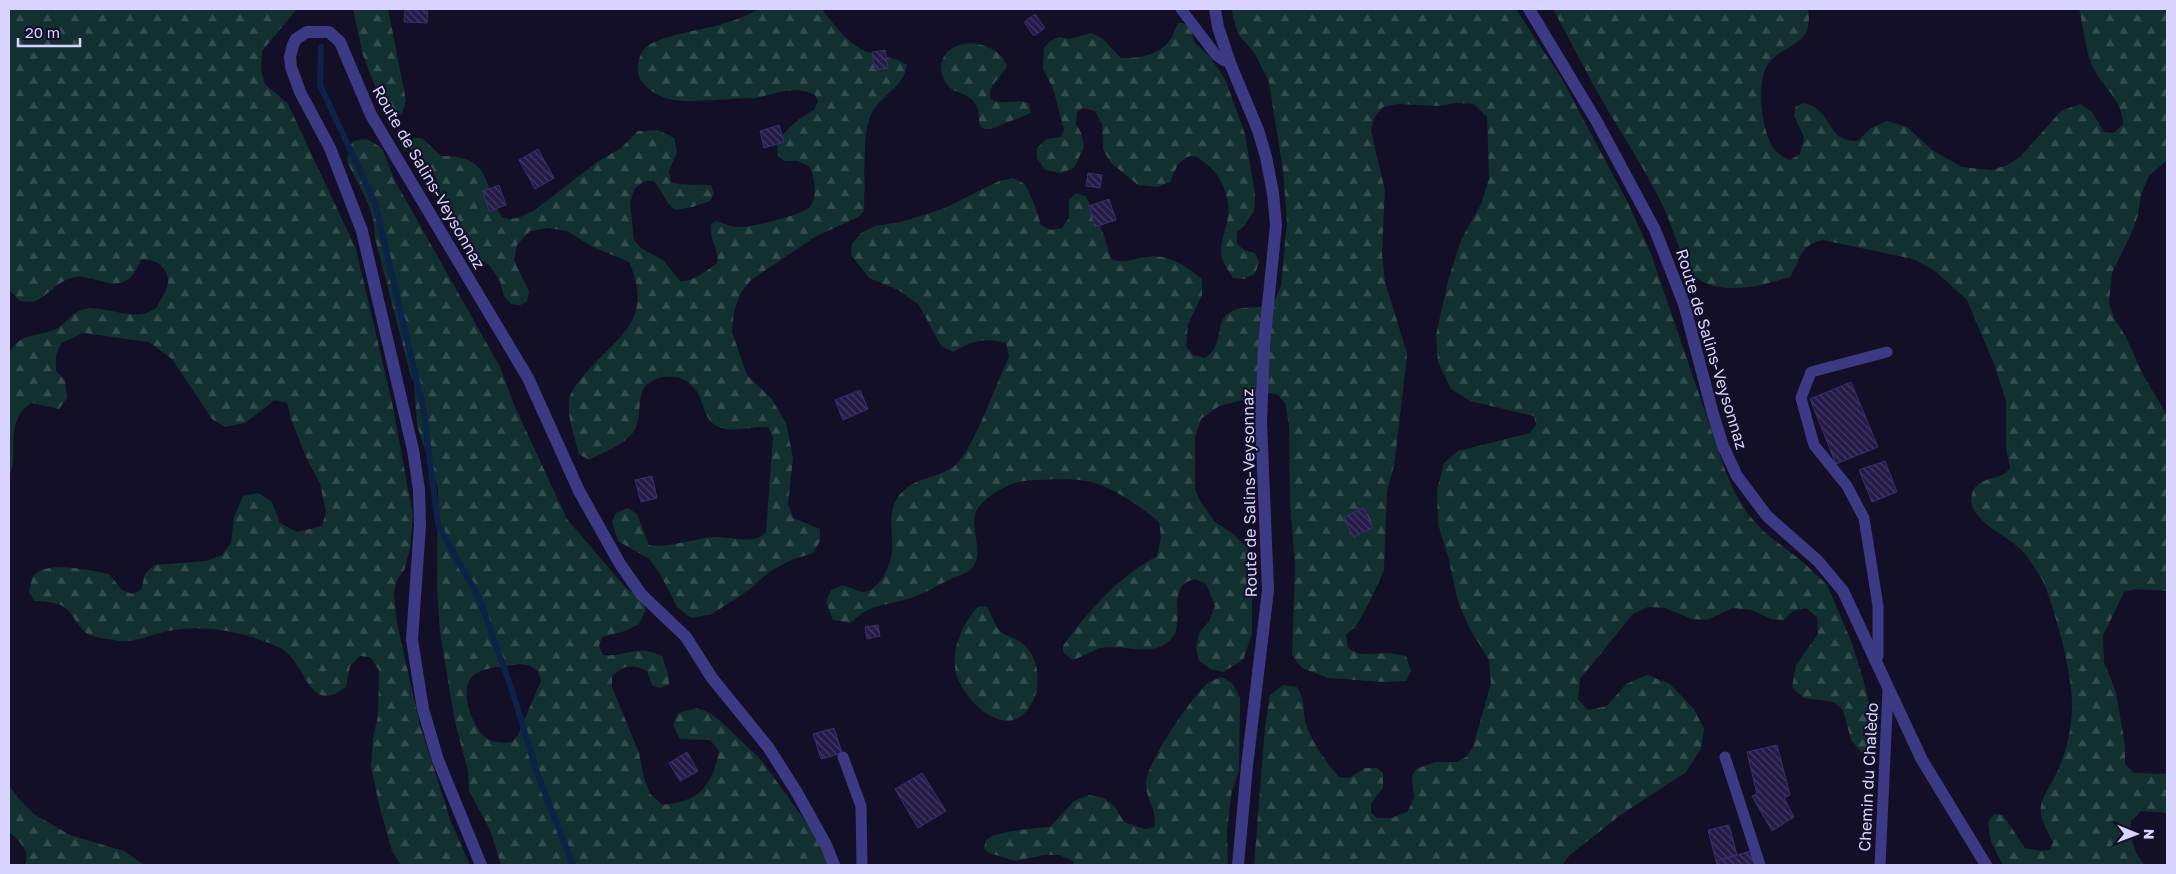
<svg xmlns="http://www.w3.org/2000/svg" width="2176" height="874" font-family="'Golos Text',sans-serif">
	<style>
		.forest { fill: url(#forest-firs); fill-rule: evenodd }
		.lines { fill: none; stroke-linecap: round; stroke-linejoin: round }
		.stream { stroke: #0c2248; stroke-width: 6 }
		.building { fill: url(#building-back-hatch); stroke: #3b2d73 }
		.service { stroke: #3d3a85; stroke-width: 11 }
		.tertiary { stroke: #3d3a85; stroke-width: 12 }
		.labels { text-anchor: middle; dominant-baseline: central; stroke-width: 4; stroke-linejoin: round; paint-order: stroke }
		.street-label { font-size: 16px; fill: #d9d4ff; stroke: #130f26 }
	</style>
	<defs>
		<pattern id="forest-firs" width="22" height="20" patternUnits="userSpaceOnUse" patternTransform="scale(1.25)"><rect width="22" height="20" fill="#12302f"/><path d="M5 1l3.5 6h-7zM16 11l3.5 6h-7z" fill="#344d4e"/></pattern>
		<pattern id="building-back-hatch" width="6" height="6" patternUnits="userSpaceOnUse" patternTransform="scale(1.25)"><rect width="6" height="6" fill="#241b47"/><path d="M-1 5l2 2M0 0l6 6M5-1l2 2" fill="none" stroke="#433b63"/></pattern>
	</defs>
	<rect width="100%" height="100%" fill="#130f26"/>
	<path class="forest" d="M9,9H297L262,51L261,70L265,84L288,104L356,249L392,402L413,516L410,549L404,570L396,582L394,593L397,623L420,725L451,822L470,865H401L392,851L380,809L371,767L373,738L378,716L379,670L370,657L360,656L350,666L346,687C310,715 307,669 286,652C281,648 272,644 266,642C235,630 197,624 164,632C150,635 134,643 119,641C110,639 94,638 86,633C77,626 73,613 64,607C56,601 44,602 34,601L29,592C30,587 31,581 33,577C43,559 93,571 109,574L122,590L132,594L141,590L145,574L154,565L206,561L222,555L231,543L234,517L243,496L258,493L272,502L280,523L297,532L322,526L326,512L320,484L306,457L291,419L287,403L275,400L245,423L225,427L212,419L172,359L149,342L83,333L61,343L56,355V371L65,380L67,398L59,409L32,403C2,421 21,451 9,477V353C22,330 39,338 58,328C68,322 72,311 86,309C108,306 133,322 153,310C157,308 158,305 160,301C164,295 168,288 168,280C167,266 154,258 141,260C137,268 134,277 125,281C110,289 92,275 76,277C58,279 46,299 32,302C29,302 24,301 20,301L9,290Z
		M353,9H388L406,100L402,115L391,113L382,105L363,55Z
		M761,9H822C834,24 845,41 863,50C877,57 894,56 907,65C904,88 878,96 870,117C862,136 866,187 864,210L860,216L815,237L751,280L740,294L734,312L732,332L747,375L771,398L786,423L793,458L788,504L793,518L820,529V541L813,553L791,560L769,572L749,590L712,614L691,618L677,607L659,572L649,559L618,541L612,522L616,513L628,508L637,514L649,545C665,549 696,538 714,537C732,536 753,546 766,532L773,437L768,427C750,425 732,435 715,425C702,416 704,399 695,389C684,375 665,373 650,382C635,390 643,417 634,431C625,445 602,453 589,460L579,454C575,438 567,418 569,401C570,391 578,383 584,375C617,336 655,322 629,262L591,246L567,231L548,228L530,231L517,245L514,260L529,292L527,302L520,305L511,304L504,296L500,281L490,266L463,245L454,232L432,168L419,155L410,149V142L414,138H422L441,156C491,155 482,182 502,217L509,219L518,218L535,210L597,162L621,148L638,131L658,130L674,138L677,152L669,171L671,182C680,186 699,184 711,185L714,194L710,201L692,207L675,210C664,202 663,191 654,181H645L635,188L630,202L634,240L641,248L664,261L680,281C694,282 706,271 717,263C720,250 708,238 711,224L716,221C723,223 731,227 738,227C750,228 800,215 809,208C819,197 814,179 810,167L797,161H784L778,156L777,146L784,133L799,119L814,110L818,101L815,95C793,85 779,93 756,98C748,99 738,98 730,99C701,100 660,109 641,80C635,71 638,56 645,48C659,35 709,29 729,22C740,19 750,13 761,9Z
		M1231,9H1516L1562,79L1628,203L1651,254L1725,470L1736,495L1747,513L1764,532L1803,562L1827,585L1852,643L1866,689L1876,741L1874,753L1863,754L1851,740L1843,710L1834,702L1804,698L1792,688L1796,665L1818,634L1817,617L1806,608L1793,611L1784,620L1771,619L1752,610L1733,608L1707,620L1692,619L1665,608L1648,607L1633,614L1580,679L1578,699L1588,710L1607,706L1626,684L1647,675L1670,684L1694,709L1704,729L1701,749L1686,772L1619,816L1570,855L1562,865H1254L1265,727L1270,695L1283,685L1297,687C1305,700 1303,707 1305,720C1309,739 1327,763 1339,777L1349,778L1365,768H1377L1383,773V788L1371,803V813L1377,818H1392L1408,811L1414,797L1412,776L1416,769L1435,762H1457L1466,757L1473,747L1491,683L1489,660L1470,629L1458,602L1449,560L1438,524L1437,490L1444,463L1458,451L1530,433L1536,425L1534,416L1470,401L1451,389L1438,362L1436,335L1448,281L1461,240L1481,204L1489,179L1487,117L1474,104L1456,103L1439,106L1398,104L1383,107L1374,118L1371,131L1385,191L1382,254L1385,282L1407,353L1406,366L1394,466L1387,491L1384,570L1370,601L1356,626L1346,635L1348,648L1360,654L1389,653L1406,656L1411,671L1406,681L1384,682L1328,678L1302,668L1292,655L1295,566L1290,503L1289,425L1285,403L1278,395L1270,393L1219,406L1201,419L1195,437V489L1200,501L1215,522L1232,533L1247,547L1252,565V634L1243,660L1223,672L1211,669L1199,661L1196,648L1199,633L1209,621L1215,606L1206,584L1195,579C1192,580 1187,581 1184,584C1169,599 1187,627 1168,642C1148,658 1123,643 1100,648C1091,651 1083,657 1072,660L1063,652V646C1090,609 1117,578 1157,556L1161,537L1159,522C1141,507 1114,488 1091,482C1076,478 1034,479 1019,482C1005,485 986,497 978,508C966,525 988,554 970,570C965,574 955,577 949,580C935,587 920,596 904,600C877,607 872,604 850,623L833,620L826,602L831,590L843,585C849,587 858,592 864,592C879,591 890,566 892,553C894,534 886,515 898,497C913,476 935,480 954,466C972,454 997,381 1009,357L1006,343C983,337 973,341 953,352L941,346L919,305L898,290L869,278L851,255L852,244L861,233L875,226L901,222L945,208L999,181L1013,178L1025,184L1034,203L1041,225L1051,230L1062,228L1069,218V200L1076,193L1086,196L1104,235L1111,259C1124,264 1132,259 1145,257C1166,253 1187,266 1202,279V295L1188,324L1186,346L1193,355L1205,358C1226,344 1213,322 1230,312C1239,307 1247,308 1257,307C1262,307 1269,302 1275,300L1281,285L1287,222L1283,171L1269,82L1254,52L1238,34Z
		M1553,9H1808C1815,51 1778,41 1765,70C1757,89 1762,138 1777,152C1780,155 1786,158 1790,160L1800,154L1804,137L1794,116L1796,106L1805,103C1809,105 1813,106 1816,108C1834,122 1829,141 1858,141L1871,128L1887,121L1907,127L1932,150L1962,167L1992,170L2007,165L2020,157L2061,111L2080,104L2092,112L2104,132L2114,133L2123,124C2122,96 2100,87 2091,63C2085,46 2083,26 2079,9H2167V160L2149,176L2141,194L2138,215L2132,232L2112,273L2109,303L2114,318L2126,337L2142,373L2167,415V591L2136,589L2124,592L2103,636L2104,662L2116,692L2125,745V764L2134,773L2167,774V813L2141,811L2131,821C2130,836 2133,854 2145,865H2003L1991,842L1988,822L1994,814L2003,815L2025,848L2041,851L2050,850L2053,842C2032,804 2041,805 2058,770C2066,753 2071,730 2072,711C2074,678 2057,618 2045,586C2041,575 2031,563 2025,554C2012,536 1961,520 1973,491C1979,476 2002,481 2010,468L2006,448V401L1996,369L1967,300L1934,270L1913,259L1823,240C1798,246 1802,258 1790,277C1761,286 1726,296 1698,279C1684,270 1672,225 1664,208C1647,173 1627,142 1607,109C1588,76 1571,42 1553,9Z
		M1178,23H1183L1190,27L1195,43L1210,57L1225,79L1245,134L1255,194L1254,211L1244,226L1237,232V244L1244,250L1255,253L1259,262L1255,274L1244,279L1233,278C1228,270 1221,261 1221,250C1221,239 1227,227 1228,216C1230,196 1221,174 1204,162C1199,158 1194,154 1187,157C1177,162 1174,173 1170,182L1157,187L1138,185L1111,163L1103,149L1102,124L1095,111L1083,108L1077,112L1076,124L1081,133L1084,147L1074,168L1061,173L1045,170L1037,158V148L1046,139L1061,137L1064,130L1053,88L1043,69L1044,48L1050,41L1059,37L1069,39L1092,33L1103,39L1121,58C1138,59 1163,54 1171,38C1174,33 1175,28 1178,23Z
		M973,43C988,46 1001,50 1007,66C1001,79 986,85 991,100C1004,105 1016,99 1029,103L1031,113L991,129H984L979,124C979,117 979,111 976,105C970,94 958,94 950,88C947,85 943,78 942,74C938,52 954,44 973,43Z
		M367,139L382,148L394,179L500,367L515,407L567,519L626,588L641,598L646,609L639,624L625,631L602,637L599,646L603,655C628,657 635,644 662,656L669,677V685L660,688L652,685L647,671C632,664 624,665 612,676V687L639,753L644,778L650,794L663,805C700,801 712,786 719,751L710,740L680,739L673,725L678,713L697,708L710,713L726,726L762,761L837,865H501L490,830L469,791L468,771L455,722L440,633L437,588L438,489L417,425L414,382L411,377L375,238C375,207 359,188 347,161C351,144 348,140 367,139ZM519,664L528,665L538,671L541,681L518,735L512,742C502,743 490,743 483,735C471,723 458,688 474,675C485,666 506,667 519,664Z
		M979,606L987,607C992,614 994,625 999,630C1010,640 1020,636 1030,652C1038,663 1040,683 1035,696C1016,745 972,711 958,679C948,655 962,622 979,606Z
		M1222,677L1233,684L1240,698L1239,770L1231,795L1227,831L1228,865H1074L1073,861L1059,855H1044L1015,861L989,853L984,849C985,844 985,841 989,838C999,831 1037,828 1050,827L1074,801L1089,795L1104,798L1115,807L1124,822L1145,829L1154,827C1158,810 1146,801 1146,783C1146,763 1192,696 1208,683C1212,680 1217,679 1222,677Z
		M9,785L18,798L34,814L70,835L124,851L144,865H25C31,852 19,840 9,832Z"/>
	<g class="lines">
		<path class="stream" d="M321,47L320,85L375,203L423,407L438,525L479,598L512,690L537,773L573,865"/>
	</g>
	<path class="building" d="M405,9H428L427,23L404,22Z
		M1035,14L1045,28L1034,36L1024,22Z
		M885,50L888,68L875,70L872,52Z
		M779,125L784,142L764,148L760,131Z
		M538,149L554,178L535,189L519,160Z
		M1088,173L1102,175L1100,188L1086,186Z
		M499,185L506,205L489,211L483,191Z
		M1109,199L1116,220L1095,227L1089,206Z
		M1851,382L1878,447L1836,464L1810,399Z
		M860,390L868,409L843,420L835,400Z
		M1885,461L1897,492L1872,502L1859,470Z
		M652,476L657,498L641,502L635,480Z
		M1363,508L1373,527L1354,537L1343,518Z
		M878,625L880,636L867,639L865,627Z
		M834,728L842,753L821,759L813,734Z
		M1777,745L1790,795L1784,798L1794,817L1772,831L1752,796L1757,794L1747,752Z
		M687,752L698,771L680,781L669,763Z
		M922,773L946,811L918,828L895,789Z
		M1729,825L1737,855L1716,861L1708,830Z
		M1751,851L1755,865H1717L1716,861Z"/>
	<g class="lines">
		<path class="service" d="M1181,9L1216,55L1223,60L1230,63
			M1874,657L1878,656V606L1864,518L1847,486L1814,445L1801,398L1811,372L1887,352
			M843,757L861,806L862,865
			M1725,757L1760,865
			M1880,865L1888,690"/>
		<path class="tertiary" d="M1215,9L1218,27L1230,63L1258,130L1266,157L1273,193L1276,225L1264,345L1261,422L1268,590L1247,766L1238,865
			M1529,9L1597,122L1655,230L1684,304L1713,414L1723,446L1737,476L1767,516L1818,561L1843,591L1922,760L1986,865
			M481,865L438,760L423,709L412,640L420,525L419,490L413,450L362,231L330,148L300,92L291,67L290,57L293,45L296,39L307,32H329L340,42L371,115L528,378L579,491L620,564L641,594L686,637L712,678L768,747L796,791L826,845L834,865"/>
	</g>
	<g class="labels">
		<g class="street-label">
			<text transform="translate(429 177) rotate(60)">Route de Salins-Veysonnaz</text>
			<text transform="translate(1712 349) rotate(73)">Route de Salins-Veysonnaz</text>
			<text transform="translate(1249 493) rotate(-91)">Route de Salins-Veysonnaz</text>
			<text transform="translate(1868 777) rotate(-87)">Chemin du Chalèdo</text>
		</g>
	</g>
	<rect width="2176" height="874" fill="none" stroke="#d9d4ff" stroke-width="20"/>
	<g transform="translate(2136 834) rotate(91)" stroke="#130f26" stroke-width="4" paint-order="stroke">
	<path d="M0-4L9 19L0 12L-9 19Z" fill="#d9d4ff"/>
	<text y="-8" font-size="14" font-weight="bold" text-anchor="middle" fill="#d9d4ff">N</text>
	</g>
	<path d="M18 38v8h62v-8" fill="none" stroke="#d9d4ff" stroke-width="2.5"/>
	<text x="25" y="38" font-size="15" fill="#d9d4ff" stroke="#130f26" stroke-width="4" paint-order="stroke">20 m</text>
</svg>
